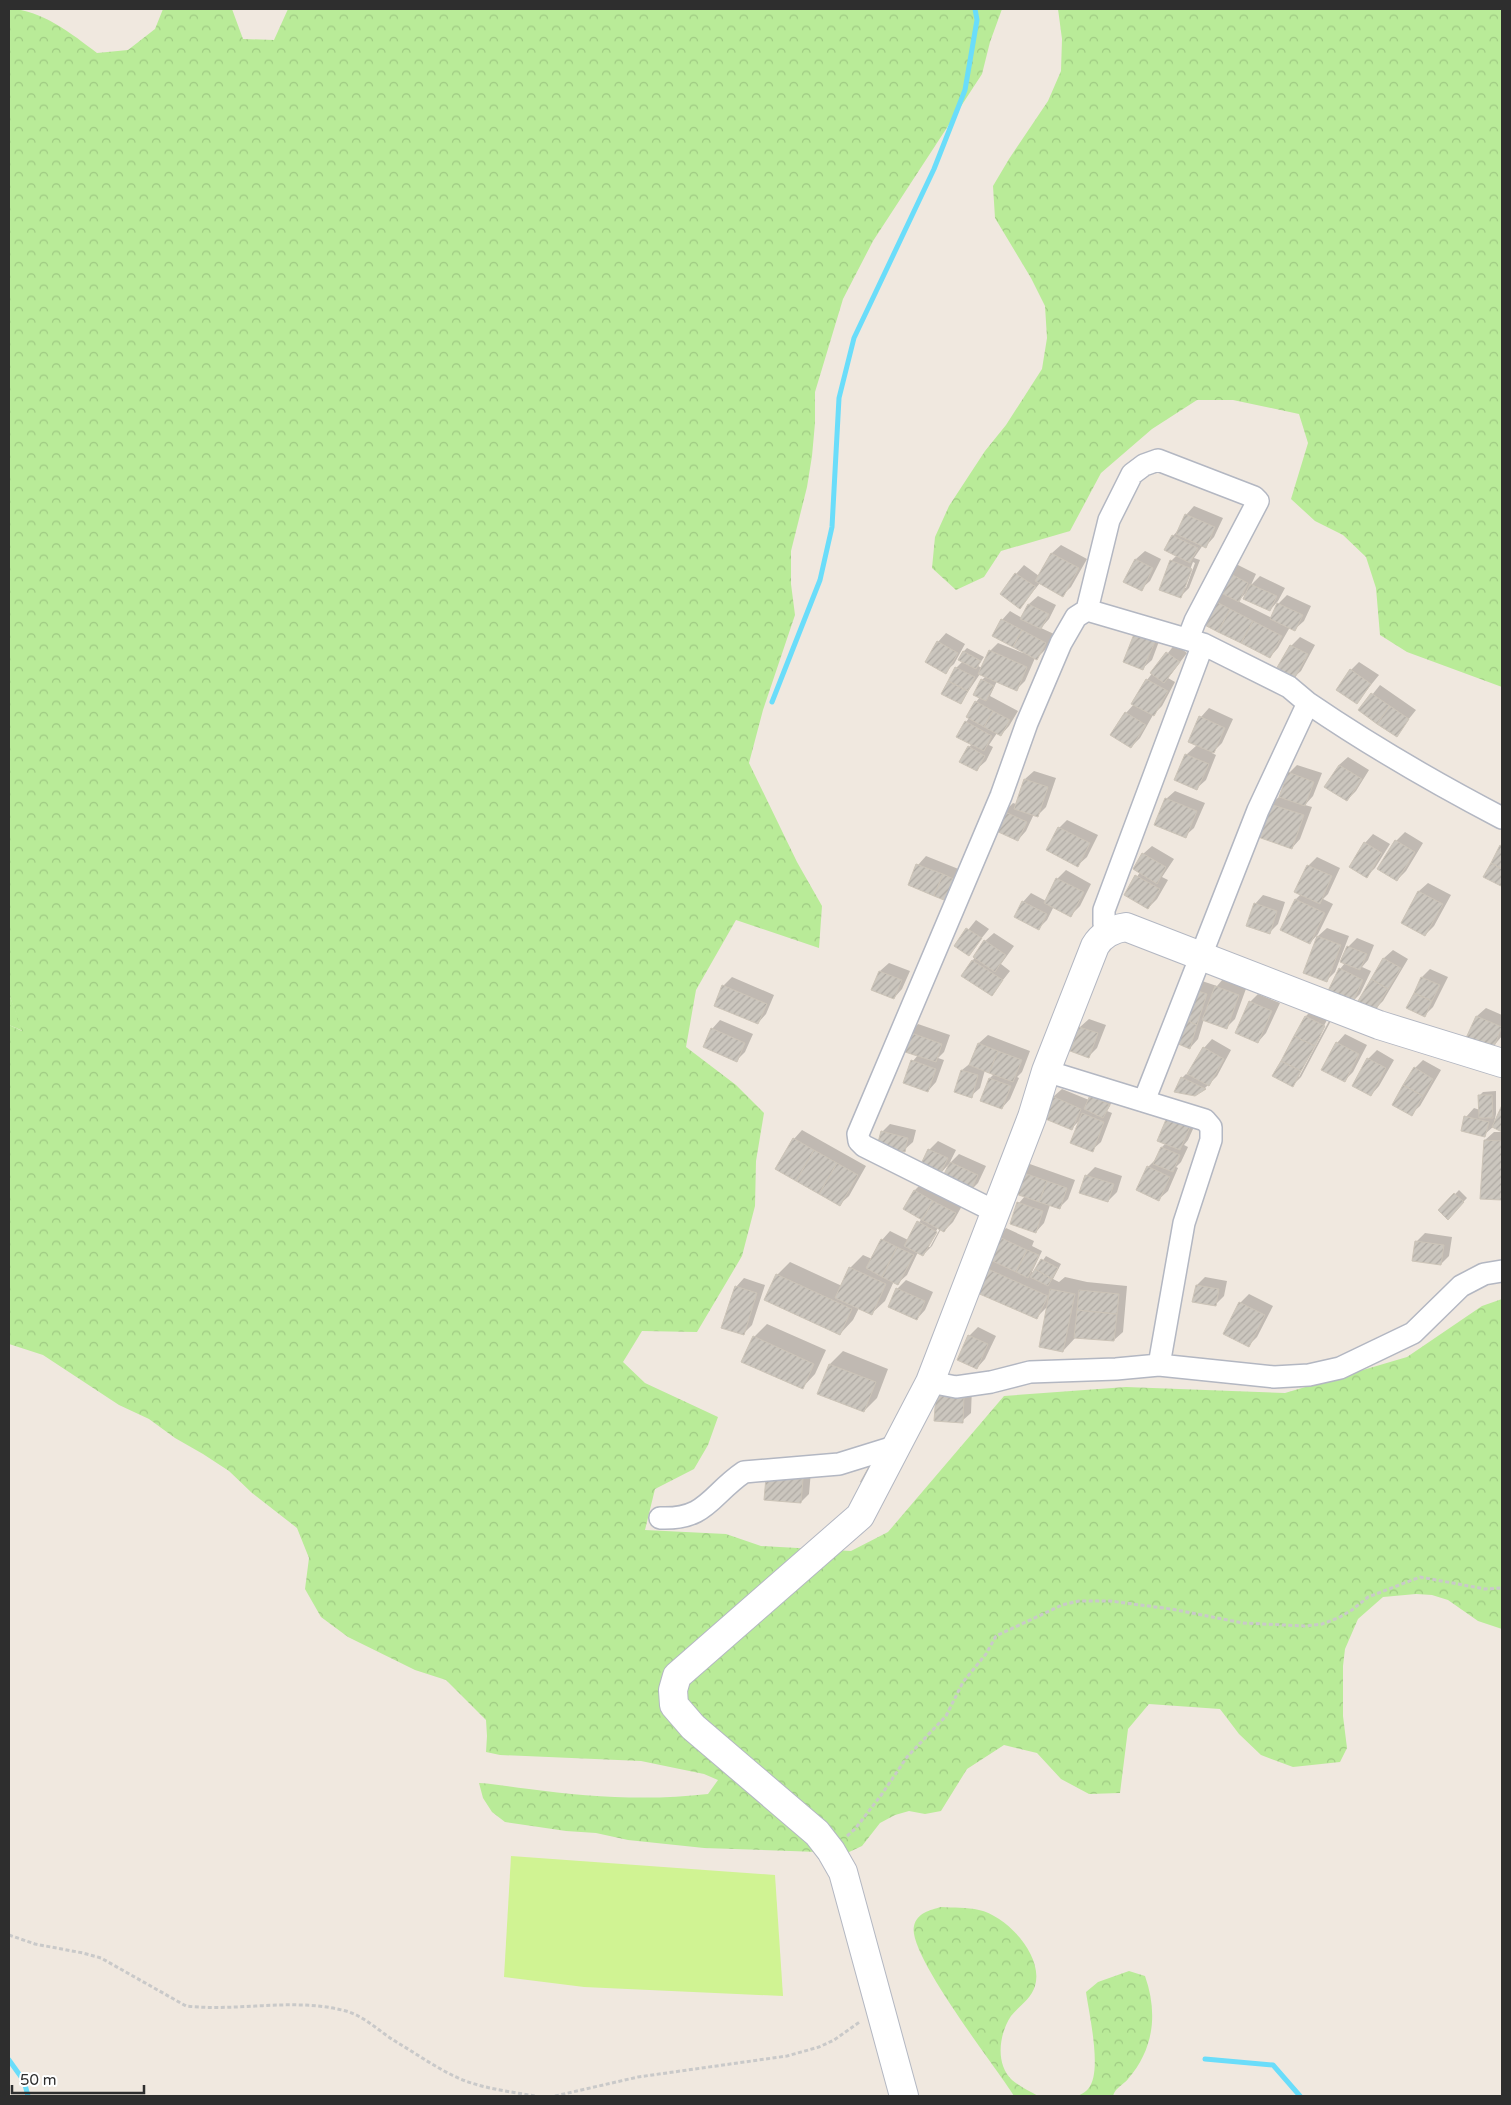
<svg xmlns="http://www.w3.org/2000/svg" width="1511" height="2105" font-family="'Varela Round',sans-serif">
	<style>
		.grass { fill: url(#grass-tufts) }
		.forest { fill: url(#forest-crowns) }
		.pitch { fill: #d0f393 }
		.shadow { fill: #0003; fill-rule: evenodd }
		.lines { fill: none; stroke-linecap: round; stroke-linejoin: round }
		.stream { stroke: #6addfa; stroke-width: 5 }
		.building { fill: url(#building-hatch); stroke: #ccc4b8 }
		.minor-casing { stroke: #b3b7c2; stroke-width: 24 }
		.secondary-casing { stroke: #b3b7c2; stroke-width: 30 }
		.path { stroke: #c9c9c9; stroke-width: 3; stroke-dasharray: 4 2.5; stroke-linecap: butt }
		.minor { stroke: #fff; stroke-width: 21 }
		.secondary { stroke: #fff; stroke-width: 28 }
	</style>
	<defs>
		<pattern id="grass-tufts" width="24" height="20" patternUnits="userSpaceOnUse" patternTransform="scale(1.25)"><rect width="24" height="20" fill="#b9eb98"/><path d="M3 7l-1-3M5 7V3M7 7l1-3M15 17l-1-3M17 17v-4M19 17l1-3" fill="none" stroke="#9fca83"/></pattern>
		<pattern id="forest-crowns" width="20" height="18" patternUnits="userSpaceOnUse" patternTransform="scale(1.25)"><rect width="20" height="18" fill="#b9eb98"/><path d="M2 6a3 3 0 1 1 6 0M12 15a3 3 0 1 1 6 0" fill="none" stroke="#9fca83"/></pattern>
		<pattern id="building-hatch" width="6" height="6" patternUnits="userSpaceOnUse" patternTransform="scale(1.25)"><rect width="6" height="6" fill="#cbc6be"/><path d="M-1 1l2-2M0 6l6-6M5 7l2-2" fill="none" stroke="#afaaa4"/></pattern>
	</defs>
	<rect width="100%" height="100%" fill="#f0e8df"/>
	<path class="grass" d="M9,994L23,1031L9,1025Z"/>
	<path class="forest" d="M9,9C41,9 72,34 97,53L128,50L155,29L163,9H232L243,39L274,40L288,9H1002L990,42L982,74L873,241L843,299L815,392V423L812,456L807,487L791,551V584L795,615L763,710L749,763L797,862L822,906L819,948L736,920L696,990L686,1047L736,1085L764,1113L756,1161L755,1206L742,1256L697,1332L642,1331L623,1362L645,1383L718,1417L708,1445L694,1469L655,1489L645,1530L726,1534L761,1546L851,1551L888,1532L1004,1396L1126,1387L1285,1393L1407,1357L1482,1306L1502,1299V1629L1478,1621L1448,1600L1432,1595L1416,1594L1383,1597L1358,1619L1345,1649L1343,1666V1716L1347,1748L1340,1762L1293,1767L1261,1755L1239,1734L1220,1709L1149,1704L1128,1729L1120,1793L1089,1794L1061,1779L1037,1753L1004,1745L967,1769L941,1811L925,1814L909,1811L895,1815L880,1823L862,1846L847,1853L704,1848L628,1840L596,1833L566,1831L505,1822L492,1812L483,1798L479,1783C496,1784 512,1787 529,1789C587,1797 649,1801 708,1794L718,1780L704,1774L641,1761L500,1755L486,1752L487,1736L486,1720L446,1680L415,1670L348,1637L321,1617L305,1589L309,1558L297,1528L252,1493L229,1471L203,1454L175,1438L149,1419L119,1405L43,1355L9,1344V1025L22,1031L9,994Z
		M1058,9H1502V687L1407,652L1380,635L1376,588L1366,557L1343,535L1315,521L1291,499L1308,443L1299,414L1233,400H1197L1152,429L1101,473L1070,531L1001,551L984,577L956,590L932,568L935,537L949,506L985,451L1006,425L1042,369L1047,338L1045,306L1031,278L995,218L993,186L1009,159L1048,101L1061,71L1062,39Z
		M941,1907C953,1908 967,1907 979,1910C1007,1916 1044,1956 1035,1986C1031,1999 1019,2006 1011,2016C999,2034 995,2064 1012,2080C1019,2086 1029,2091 1038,2096H1014C996,2067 907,1954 914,1926C917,1913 930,1910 941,1907Z
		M1129,1971L1145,1976C1158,2013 1154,2049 1128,2079C1123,2085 1115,2088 1113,2096H1078C1081,2094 1086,2092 1088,2089C1103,2073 1089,2014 1086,1992L1098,1982Z"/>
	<path class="pitch" d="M511,1856L775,1875L783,1996L584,1987L504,1977Z"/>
	<path class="shadow" d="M1194,506L1223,518L1214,537L1206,546L1203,545L1194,558L1200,560L1189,588L1180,597L1171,561L1177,555L1173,536L1179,529L1186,515ZM1193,562L1195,563L1186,588H1183Z
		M1061,545L1087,559L1071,587L1063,595L1040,583L1020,607L1016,574L1024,565L1039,576L1052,553Z
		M1145,551L1161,559L1150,581L1141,589L1125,581L1136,559Z
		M1236,564L1256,574L1251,585L1260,576L1285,588L1278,601L1270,610L1247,592L1238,601L1272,618L1278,604L1287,595L1311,606L1304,621L1295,629L1290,627L1278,648L1270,657L1210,599Z
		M1038,596L1056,605L1049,619L1041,628L1054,634L1045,650L1037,658H1035L1025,681L1017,689L997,681L990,696L1018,711L1009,726L1001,735L997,733L989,745L993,747L986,761L977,769L969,747L972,744L966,722L969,718L976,702L980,697L982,680L986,676L980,674L961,702L956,668L963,661L962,653L967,648L984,657L978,666L982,668L990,651L998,643L1023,653L1024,651L1002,620L1010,611L1022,618L1029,604Z
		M1164,628L1152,660L1143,668L1124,661Z
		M946,633L965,644L954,664L945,672L938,642Z
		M1300,637L1315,645L1301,671L1292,679L1291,646Z
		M1175,644L1187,653L1168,678L1175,682L1162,706L1153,715L1140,738L1131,747L1126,713L1134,704L1147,680Z
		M1359,662L1379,675L1357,702L1351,670Z
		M1380,685L1416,710L1396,735L1360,710Z
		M1209,708L1233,719L1222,743L1212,753L1216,755L1206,780L1197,788L1186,755L1197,745L1201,717Z
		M1348,757L1369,770L1356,791L1347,800L1339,765Z
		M1297,765L1322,773L1313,796L1305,805L1312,807L1300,839L1292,848L1271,804L1280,796L1289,773Z
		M1034,771L1056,778L1046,807L1037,816L1034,814L1026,831L1018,840L1005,811L1013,803L1016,804L1025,779Z
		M1175,791L1205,803L1194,828L1185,836L1166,799Z
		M1067,820L1098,835L1087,857L1078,865L1059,828Z
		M1405,832L1423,843L1406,871L1397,880L1396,841Z
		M1373,834L1390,844L1375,868L1367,876L1365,843Z
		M1502,845V885L1485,877Z
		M1152,846L1174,859L1162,877L1168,880L1157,899L1148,908L1126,895L1140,872L1143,854Z
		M926,856L966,872L958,892L918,865Z
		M1317,857L1340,868L1328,894L1323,899L1333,904L1318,934L1310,943L1282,930L1296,899L1301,894L1308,866Z
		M1066,870L1091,884L1080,906L1071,915L1054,906L1047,920L1039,928L1023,902L1031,893L1046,901L1057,879Z
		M1428,883L1451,895L1434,926L1425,935L1402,923L1419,891Z
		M1263,895L1285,902L1278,924L1270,932L1255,904Z
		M976,920L989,929L969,954L956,945Z
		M1327,928L1349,936L1335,972L1326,981L1304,972L1318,936Z
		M994,933L1014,946L1001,964L1010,971L992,994L963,976L985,941Z
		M1357,938L1374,945L1368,960L1362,967L1371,971L1360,994L1351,1003L1340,969L1345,963L1348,947Z
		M1393,950L1408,959L1383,1001L1375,1009L1359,1001L1384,958Z
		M889,963L910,971L902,989L894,998L873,990L880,971Z
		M1430,969L1448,977L1433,1007L1425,1015L1408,1008L1422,977Z
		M732,977L774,995L766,1014L758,1023L723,986Z
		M1224,978L1247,986L1235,1019L1227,1027L1204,1019L1198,1039L1190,1048L1178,1042L1202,981L1217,986Z
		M1258,994L1280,1003L1266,1033L1258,1042L1250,1002Z
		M1314,1008L1333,1017L1301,1077L1292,1086L1274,1076L1306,1016ZM1327,1020L1329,1021L1299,1077H1297Z
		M1486,1008L1502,1015V1036L1492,1048L1468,1037L1477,1016Z
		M1089,1019L1106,1025L1097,1048L1088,1057L1072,1051L1080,1027Z
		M720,1020L753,1034L745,1052L737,1060L712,1029Z
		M918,1024L950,1035L944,1052L938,1058L944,1060L936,1082L928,1091L913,1061L918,1055L910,1033Z
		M1345,1034L1367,1045L1353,1072L1344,1081L1337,1043Z
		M988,1035L1030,1051L1022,1072L1017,1077L1019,1078L1010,1099L1002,1108L990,1078L994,1074L985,1070L980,1088L971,1096L962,1070L972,1062L979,1043Z
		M1212,1039L1231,1050L1217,1076L1205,1088L1195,1094L1182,1078L1186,1074L1188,1075L1204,1048Z
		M1377,1050L1394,1060L1379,1086L1371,1095L1368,1059Z
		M1423,1060L1441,1070L1420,1106L1411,1114L1415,1068Z
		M1062,1089L1089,1100L1091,1096L1113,1100L1107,1111L1112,1113L1101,1142L1092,1150L1081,1119L1071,1129L1053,1097Z
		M1496,1091V1114L1494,1123L1502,1108V1130L1494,1126L1484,1135L1466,1117L1474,1108L1480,1110L1479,1096L1483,1092Z
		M1198,1118L1188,1140L1184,1145L1188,1147L1181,1162L1176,1167L1178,1168L1168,1191L1159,1199L1148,1167L1157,1158L1162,1147L1166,1143L1159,1140Z
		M890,1124L916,1130L913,1142L904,1150L882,1132Z
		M802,1130L866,1166L849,1196L840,1204L794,1139Z
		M1494,1132H1502V1199L1485,1140Z
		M938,1141L956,1150L949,1164L940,1174L929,1150Z
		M959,1154L986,1166L978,1183L969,1192L950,1163Z
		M1027,1163L1075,1180L1068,1199L1059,1208L1050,1205L1044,1223L1036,1232L1019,1203L1025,1196L1012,1191Z
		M1095,1167L1122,1176L1117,1192L1108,1201L1086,1176Z
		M923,1182L963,1204L953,1222L944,1231L941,1229L932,1246L923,1255L918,1252L907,1275L898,1283L894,1281L885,1301L871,1314L859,1308L853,1320L840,1334L777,1275L790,1262L842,1286L850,1268L863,1255L872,1259L882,1240L890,1231L908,1240L922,1218L905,1209L915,1190ZM939,1226L941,1227L930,1247H927Z
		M1459,1190L1467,1198L1448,1218L1440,1210Z
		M1006,1228L1034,1241L1032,1246L1042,1251L1032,1272L1034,1273L1046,1256L1061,1264L1053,1279L1059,1282L1065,1277L1087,1282L1127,1286L1123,1332L1114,1340L1076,1337L1063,1351L1048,1306L1037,1317L970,1288L998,1237Z
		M1425,1233L1452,1237L1449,1256L1441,1264L1416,1242Z
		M1205,1277L1227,1281L1224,1296L1215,1305L1197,1285Z
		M744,1278L765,1285L752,1325L743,1334L736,1287Z
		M906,1280L933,1292L925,1310L917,1319L897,1289Z
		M1249,1294L1273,1306L1257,1337L1249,1345L1240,1303Z
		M767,1324L826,1350L815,1374L802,1388L754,1337Z
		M978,1327L996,1336L985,1359L977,1368L969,1336Z
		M843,1351L888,1369L877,1398L864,1411L819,1393L830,1364Z
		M972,1387L971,1413L962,1421L936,1420Z
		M871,1462L872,1488L860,1482Z
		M811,1471L809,1494L801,1502L767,1477Z"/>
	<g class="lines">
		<path class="stream" d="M772,702L820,580L832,527L839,398L854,338L934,169L965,90L977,20L975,9
			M1205,2059L1273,2065L1300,2096
			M9,2060L24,2081L28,2096"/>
	</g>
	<path class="building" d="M1185,514L1215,527L1206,548L1176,534Z
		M1172,535L1198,548L1190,563L1164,550Z
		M1051,553L1079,568L1063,597L1035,581Z
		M1135,559L1153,568L1142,591L1123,582Z
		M1170,560L1192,569L1181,598L1159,590Z
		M1227,572L1248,583L1239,602L1217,591Z
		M1015,573L1036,587L1020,609L1000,594Z
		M1250,584L1277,596L1270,611L1243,599Z
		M1209,598L1230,609L1218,632L1197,621Z
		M1277,603L1303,615L1295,631L1270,619Z
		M1028,604L1049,614L1041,629L1020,619Z
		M1230,609L1253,621L1241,643L1218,632Z
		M1001,619L1022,630L1013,647L992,636Z
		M1253,621L1282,636L1270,658L1241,643Z
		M1136,629L1157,637L1143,670L1123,662Z
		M1022,630L1046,643L1037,660L1013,647Z
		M937,641L958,653L946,674L925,662Z
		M1290,645L1308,654L1293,681L1275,671Z
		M989,650L1027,667L1017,691L978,674Z
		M963,651L981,661L976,669L958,660Z
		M1166,652L1180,662L1164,683L1150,673Z
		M955,667L975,677L968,691L948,681Z
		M1350,669L1371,684L1357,704L1336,690Z
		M981,679L994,686L986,701L973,695Z
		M1146,679L1168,691L1154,716L1131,704Z
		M948,681L968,691L961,704L941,694Z
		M1371,693L1390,706L1377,724L1358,710Z
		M975,701L993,711L984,727L966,717Z
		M1390,706L1409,719L1397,737L1377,724Z
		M993,711L1010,720L1001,736L984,727Z
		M1125,712L1146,725L1131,748L1110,735Z
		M1199,716L1225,728L1214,753L1188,742Z
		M965,721L992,736L984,751L956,737Z
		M968,746L985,756L977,771L959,762Z
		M1185,754L1209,764L1197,790L1174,780Z
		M1339,765L1362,779L1347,801L1324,787Z
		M1288,772L1314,782L1305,806L1279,797Z
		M1024,779L1048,787L1038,817L1014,809Z
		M1165,798L1197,811L1186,838L1154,825Z
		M1270,804L1304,815L1292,849L1258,837Z
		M1003,811L1027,822L1018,841L994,830Z
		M1058,827L1090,843L1078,867L1046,850Z
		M1395,840L1415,852L1397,881L1377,869Z
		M1364,842L1382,853L1367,878L1349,867Z
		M1500,845L1502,846V869L1491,863Z
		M1142,853L1166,867L1157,884L1133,869Z
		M1491,863L1502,869L1501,886L1483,877Z
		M916,864L943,874L934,896L908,885Z
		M1307,865L1332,876L1320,904L1294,892Z
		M943,874L958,881L949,902L934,896Z
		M1135,875L1160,889L1148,909L1124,895Z
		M1056,878L1084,892L1071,917L1044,903Z
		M1418,891L1443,904L1425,936L1401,923Z
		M1295,899L1325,913L1310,944L1280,930Z
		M1022,901L1047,914L1039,930L1014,917Z
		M1254,903L1277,911L1270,934L1246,926Z
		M966,928L982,938L969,956L954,946Z
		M1317,936L1341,945L1327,982L1303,973Z
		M984,940L1006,955L995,972L973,957Z
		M1347,946L1367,954L1360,970L1340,962Z
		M1383,958L1401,968L1388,989L1371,979Z
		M972,960L1003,980L992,996L961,976Z
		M1339,968L1363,980L1352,1004L1327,993Z
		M879,971L902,980L894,999L871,990Z
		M1421,977L1440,985L1432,1001L1414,993Z
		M1371,979L1388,989L1375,1011L1358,1001Z
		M722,985L767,1004L758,1024L714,1006Z
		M1215,986L1239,995L1227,1029L1202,1020Z
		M1192,989L1207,994L1197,1025L1184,1019Z
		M1414,993L1432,1001L1425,1017L1406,1008Z
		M1249,1001L1272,1011L1258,1043L1235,1033Z
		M1305,1016L1325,1026L1315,1046L1294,1036Z
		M1476,1016L1502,1027L1493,1049L1466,1038Z
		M1184,1019L1197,1025L1190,1049L1176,1043Z
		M1079,1027L1098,1033L1089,1058L1070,1051Z
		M711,1028L745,1043L737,1062L703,1047Z
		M909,1032L942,1044L936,1062L902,1051Z
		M1294,1036L1315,1046L1301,1071L1281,1061Z
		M1336,1042L1359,1054L1345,1082L1321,1070Z
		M978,1043L998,1051L989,1073L969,1065Z
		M1203,1047L1224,1059L1209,1086L1187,1074Z
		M998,1051L1022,1060L1013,1082L989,1073Z
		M1367,1058L1386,1068L1371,1096L1352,1086Z
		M911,1060L936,1069L928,1092L903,1083Z
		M1281,1061L1301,1071L1293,1087L1272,1076Z
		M1414,1067L1433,1079L1423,1096L1403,1085Z
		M961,1070L978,1075L972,1098L954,1092Z
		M1181,1077L1206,1089L1195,1096L1174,1092Z
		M989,1078L1011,1086L1002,1109L980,1101Z
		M1403,1085L1423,1096L1412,1116L1392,1105Z
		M1090,1095L1110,1105L1103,1118L1084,1109Z
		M1478,1095H1492L1493,1118H1479Z
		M1052,1096L1081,1109L1072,1130L1043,1118Z
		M1502,1105V1132L1492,1127Z
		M1082,1113L1104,1122L1093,1152L1070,1143Z
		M1464,1116L1489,1122L1485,1137L1461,1131Z
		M1167,1117L1190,1127L1180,1150L1157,1141Z
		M881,1131L908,1138L905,1152L877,1146Z
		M793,1138L814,1150L796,1181L775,1169Z
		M1484,1140L1502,1141V1200L1480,1199Z
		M1161,1147L1180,1155L1173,1172L1153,1164Z
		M928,1149L948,1158L940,1175L920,1166Z
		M814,1150L837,1163L819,1194L796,1181Z
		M950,1162L978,1175L970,1193L941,1180Z
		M837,1163L858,1175L840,1206L819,1194Z
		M1147,1166L1170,1177L1159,1201L1136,1190Z
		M1018,1171L1047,1181L1039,1202L1010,1192Z
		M1085,1175L1114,1184L1108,1202L1079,1193Z
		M1047,1181L1067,1188L1060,1209L1039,1202Z
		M914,1190L933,1201L922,1220L903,1209Z
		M1454,1193L1464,1202L1448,1220L1438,1210Z
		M933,1201L956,1213L944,1232L922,1220Z
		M1017,1202L1043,1211L1036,1233L1010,1224Z
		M917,1221L937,1232L923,1256L904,1246Z
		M997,1236L1027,1250L1016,1272L986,1258Z
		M881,1239L897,1247L882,1277L866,1268Z
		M1415,1241L1444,1245L1441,1265L1412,1261Z
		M897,1247L914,1255L898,1285L882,1277Z
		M1027,1250L1039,1255L1028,1278L1016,1272Z
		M1041,1259L1058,1268L1052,1279L1035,1269Z
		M979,1265L1048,1296L1037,1319L968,1289Z
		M849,1267L886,1284L872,1315L835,1298Z
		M1035,1269L1052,1279L1048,1286L1030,1277Z
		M776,1274L852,1309L840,1335L764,1300Z
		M1196,1285L1219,1289L1216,1306L1192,1302Z
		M735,1286L757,1293L744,1335L721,1328Z
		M896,1288L925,1301L917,1320L888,1307Z
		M1050,1289L1075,1294L1063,1352L1039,1347Z
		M1079,1290L1119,1294L1117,1314L1077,1310Z
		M1239,1302L1265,1315L1249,1347L1223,1334Z
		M1077,1310L1117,1314L1114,1341L1074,1338Z
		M968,1335L988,1344L977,1369L957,1360Z
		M753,1336L814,1364L803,1389L741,1362Z
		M829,1364L876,1382L864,1412L817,1394Z
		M936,1394L964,1396L963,1423L934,1421Z
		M766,1477L803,1479L801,1503L764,1500Z"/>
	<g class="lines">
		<defs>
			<path id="minor" d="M1087,610L1109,520L1132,474L1144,465L1158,460L1254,497L1258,501L1195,621L1188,639
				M1308,703C1371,746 1435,783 1502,818
				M1109,932L1104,924V910L1203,644
				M1046,1071L1205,1120L1211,1127V1140L1184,1223L1159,1365
				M996,1212L864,1146L859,1141L858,1134L1001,796L1027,723L1061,643L1076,617L1087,610L1203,644L1289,687L1308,703L1258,810L1144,1101
				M930,1382L956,1387L991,1382L1030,1372L1116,1369L1159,1365L1274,1377L1309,1375L1340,1368L1413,1333L1461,1286L1484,1274L1502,1271
				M660,1518C707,1520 710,1495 744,1472L839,1464L897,1446"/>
			<path id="secondary" d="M904,2096L843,1872L831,1851L817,1833L693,1727L674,1705L673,1690L677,1676L860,1516L930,1382L1032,1117L1046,1071L1095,946C1102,934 1113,929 1126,927L1379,1025L1502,1063"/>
		</defs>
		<use href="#minor" class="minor-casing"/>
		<use href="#secondary" class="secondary-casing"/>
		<path class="path" d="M847,1836L855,1829L882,1794L907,1757L946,1716L963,1682L986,1654L996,1636L1062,1605L1079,1601H1110L1171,1609L1243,1623L1305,1626L1322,1624L1338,1618L1352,1610L1368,1597L1420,1577L1485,1589L1502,1588
			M9,1935L35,1944L83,1953L101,1958L186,2006C238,2012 294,1997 346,2011C366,2017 381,2033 398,2043C415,2053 432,2065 450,2074C476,2088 507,2091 535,2096
			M555,2096L638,2077L787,2056L819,2047L834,2040L861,2021"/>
		<use href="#minor" class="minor"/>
		<use href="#secondary" class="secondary"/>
	</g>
	<rect width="1511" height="2105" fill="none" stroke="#2e2e2e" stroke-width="20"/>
	<path d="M12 2085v8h132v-8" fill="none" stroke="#2e2e2e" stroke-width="2.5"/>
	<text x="20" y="2085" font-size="15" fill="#2e2e2e" stroke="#ffffff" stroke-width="4" paint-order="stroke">50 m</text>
</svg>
